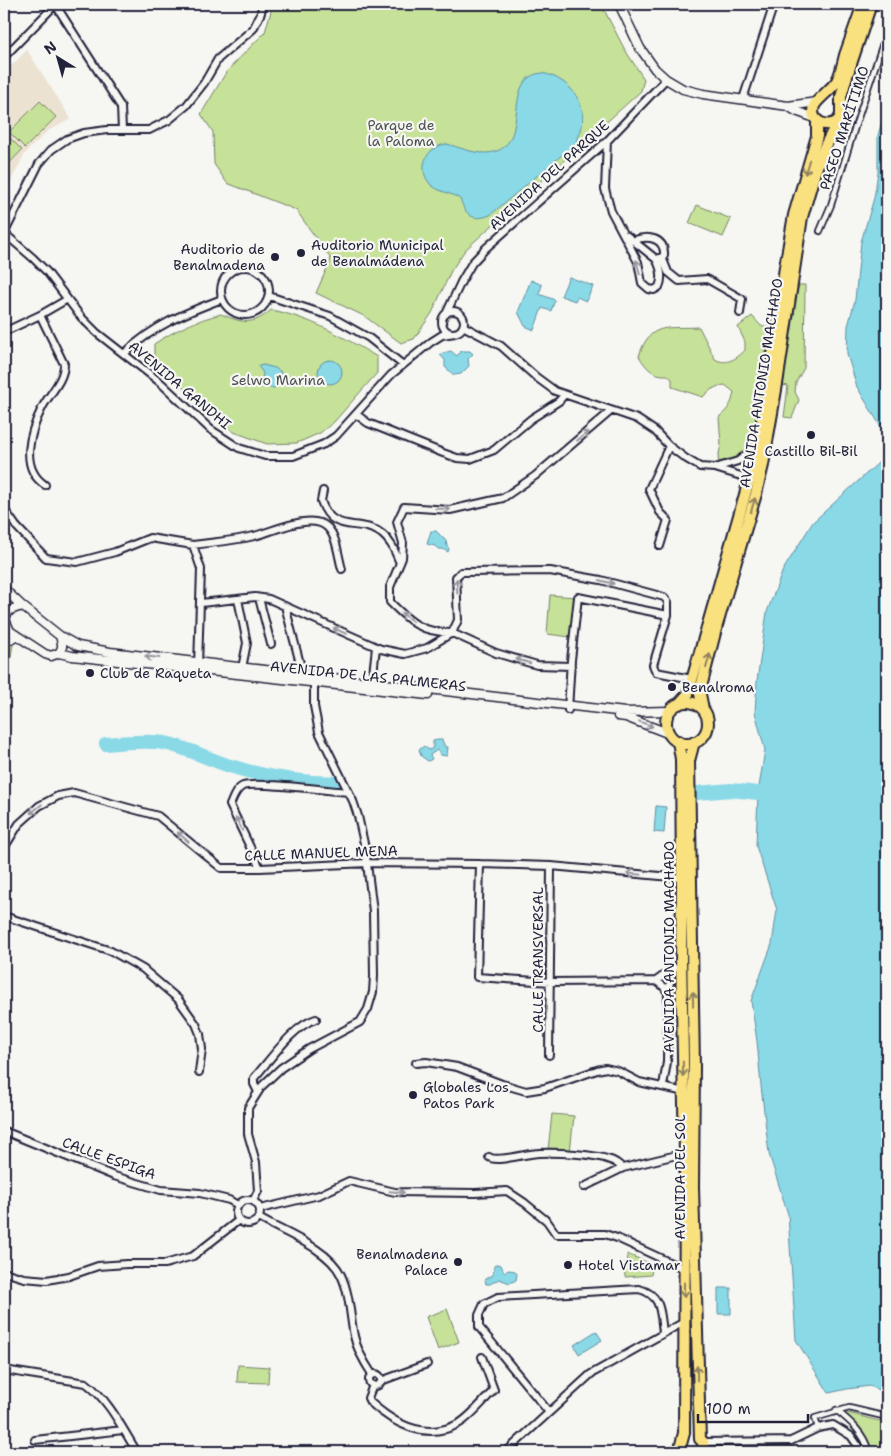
<svg xmlns="http://www.w3.org/2000/svg" width="891" height="1456" font-family="'Shantell Sans',sans-serif">
	<style>
		.built { fill: #ece2d2 }
		.green { fill: #c6e198; stroke: #74826a }
		.water { fill: #8ad9e7; stroke: #6090a2 }
		.lines { fill: none; stroke-linecap: round; stroke-linejoin: round }
		.river { stroke: #8ad9e7; stroke-width: 14 }
		.pedestrian-casing { stroke: #22223b; stroke-width: 8 }
		.minor-casing { stroke: #22223b; stroke-width: 10 }
		.tertiary-casing { stroke: #22223b; stroke-width: 11 }
		.primary-casing { stroke: #22223b; stroke-width: 14 }
		.pedestrian { stroke: #f6f6f2; stroke-width: 4.5 }
		.minor { stroke: #f6f6f2; stroke-width: 6 }
		.tertiary { stroke: #f6f6f2; stroke-width: 8 }
		.primary { stroke: #fae180; stroke-width: 10 }
		.oneway { stroke: #8e825e }
		.oneway2 { stroke: #9797a0 }
		.poi-dot { fill: #22223b; stroke: #f6f6f2; stroke-width: 2 }
		.labels { text-anchor: middle; dominant-baseline: central; stroke-width: 4.5; stroke-linejoin: round; paint-order: stroke }
		.park-label { font-size: 14px; fill: #4b5252; stroke: #f6f6f2 }
		.street-label { font-size: 14px; fill: #22223b; stroke: #f6f6f2 }
		.poi-label { font-size: 14px; fill: #22223b; stroke: #f6f6f2; text-anchor: start }
	</style>
	<rect width="100%" height="100%" fill="#f6f6f2"/>
	<filter id="ink" filterUnits="userSpaceOnUse"><feTurbulence type="fractalNoise" baseFrequency=".02" numOctaves="2"/><feDisplacementMap in="SourceGraphic" scale="10" xChannelSelector="R" yChannelSelector="G"/><feConvolveMatrix kernelMatrix="1 2 1 2 8 2 1 2 1" color-interpolation-filters="sRGB"/></filter>
	<g filter="url(#ink)">
		<path class="built" d="M27,50L71,119L48,131L30,148L24,155L4,195V73Z"/>
		<path class="green" d="M273,4H601L625,50L644,79L641,91L465,250L451,271L432,313L414,339L401,343L364,316L316,293L331,259L296,210L227,183L214,164L213,132L201,114L227,71L265,32Z
			M40,101L56,117L25,148L9,132Z
			M7,135L22,150L4,169V138Z
			M697,205L731,219L723,237L689,223Z
			M799,285H805L804,368L796,382L795,392L799,400L792,418L784,417L788,386L783,385L796,297Z
			M271,310C309,317 344,337 377,357V373L334,422L320,433L297,443L267,444L234,432L205,410L180,384L154,363V344C175,330 197,320 221,314C242,323 253,326 271,310Z
			M752,316L761,326L770,327L761,371L763,379C761,394 757,434 749,445C741,456 731,460 719,462L718,458L721,445L719,417C728,410 732,404 734,392L725,385C715,386 710,390 703,397L672,387V379L667,375C653,376 646,368 639,356C650,321 668,329 699,327L715,359C726,366 738,358 745,350V342L738,327Z
			M550,595L575,597L571,637L547,634Z
			M13,644L4,700V645Z
			M552,1114L574,1116L570,1152L548,1150Z
			M627,1254L649,1263L652,1269L651,1275L625,1277L624,1263H628Z
			M447,1309L459,1342L438,1350L426,1317Z
			M238,1365L269,1367L268,1383L237,1382Z
			M844,1412L887,1423V1445L884,1452H871C864,1436 856,1424 844,1412Z"/>
		<path class="water" d="M542,73C576,80 595,114 574,145L490,215C472,222 466,215 460,199C452,193 439,192 431,185C416,169 426,146 447,144C458,147 472,153 485,153C536,152 498,77 542,73Z
			M887,105V437L857,387L847,354L848,326L855,300L861,242L874,198L878,172V135Z
			M569,277L593,286L586,301L577,297L575,301L561,296Z
			M531,280L542,285L539,294L555,300L551,311L542,308L534,330L525,326L518,312Z
			M451,351L457,356L461,351H470L473,354L468,359L469,366L461,374L454,375L445,367V360L440,355L443,353Z
			M318 372a12 12 0 1 1 24 0a12 12 0 1 1-24 0Z
			M263,365L275,368L281,372L275,388L257,387L255,383L262,380L263,373L258,366Z
			M887,455V1394L870,1386L847,1389L829,1393L796,1340L788,1214L769,1154L761,1086L757,1041L751,1001L772,944L777,910L756,846L758,793L765,750L755,712L757,681L767,612L783,570L813,522Z
			M431,531H436L446,541L447,546L449,549L448,552L443,549H438L435,546L427,544Z
			M438,740H442L445,747H448L447,756L441,755L437,750L430,755L432,759L428,761L421,756L419,750L424,746L429,750L433,748V741Z
			M656,806L666,807L664,833L654,832Z
			M497,1264L501,1265L504,1272L509,1270L515,1271L517,1274L516,1280L510,1283L499,1279L490,1284H486L485,1279L493,1275L494,1266Z
			M718,1288H731V1314H718Z
			M596,1331L602,1340L579,1354L574,1345Z"/>
		<g class="lines">
			<path class="river" d="M106,744C125,742 146,740 164,743C186,747 208,759 230,766C265,777 303,783 339,783
				M697,793L731,790L758,793"/>
			<defs>
				<path id="pedestrian" d="M820,231L831,205L855,127L887,31
					M836,1410C851,1422 864,1433 869,1452
					M818,1428L815,1418L849,1408L887,1417"/>
				<path id="minor" d="M55,4L121,107L122,130
					M4,57L56,4
					M743,99L774,4
					M607,141L605,189L611,211L638,262L642,283L649,289L654,290L659,287C663,278 661,268 656,259
					M4,233L33,258L47,272L81,317L97,333L161,383L210,429L239,448L265,456H293L324,444L336,436L391,375L431,342L442,335L455,333
					M4,234L39,164L51,150L67,139L84,133L107,130H149L169,120L186,106L204,83L218,59L253,29L261,13L262,4
					M626,235L656,259L662,257L664,255C665,238 648,235 635,240L636,243
					M662,257L668,272L679,281L707,279L742,299L740,313
					M221 291a24 24 0 1 1 48 0a24 24 0 1 1-48 0Z
					M269,296L330,316L369,338L403,365
					M442 322a11 11 0 1 1 22 0a11 11 0 1 1-22 0Z
					M446,314L461,282L472,263L486,248L607,141L666,79
					M40,315L64,364C64,381 49,394 42,408C30,432 19,468 45,485
					M463,326L501,346L536,377L555,391L637,419L655,431L669,446L685,458L700,467L715,468
					M4,332L40,315L66,300
					M125,353C154,325 185,313 222,299
					M611,411L535,476L503,498L450,510L404,507L397,522L403,543L402,558L390,587V602C411,623 421,632 452,633L458,620L456,577L461,572L550,571L601,580L664,597L668,602V615L653,665L656,672L692,679
					M357,415L368,423L443,453L457,458L470,459L494,450L531,419L559,401L564,395
					M750,484L741,476L715,468L738,461L757,446
					M323,491L321,501C333,536 359,517 382,534C392,542 395,552 400,563
					M4,509L16,526L46,558L77,562L115,552L150,538L193,545L201,569L198,666
					M193,545C213,542 234,541 254,536C272,532 311,512 327,527C337,536 338,556 342,569
					M660,546L668,520L660,512L649,489L669,446
					M259,598L271,644
					M238,599L247,643L242,668
					M201,603L255,597L269,599L381,649L405,654L427,648L452,633L496,653L537,665L571,666
					M285,606L303,675
					M4,640H11L17,636
					M372,683L376,647
					M568,710L571,660L578,597L668,615
					M4,848L19,824L39,806L58,796L74,793L158,816L221,868H260L368,863L480,864L551,866L682,878
					M480,864L477,977L551,982L656,981
					M260,868L230,805C233,798 236,789 243,786C254,781 331,791 349,792
					M4,916L111,951L143,969L178,999L196,1024L200,1034L202,1049L199,1072
					M668,992L663,986L656,981L674,968
					M549,1055L551,866
					M416,1063L426,1062L457,1067L502,1084L526,1091L545,1088L597,1070L606,1068L618,1071L639,1082L685,1092
					M663,1086L667,1062L668,992L673,968
					M258,1092L254,1084V1078C270,1060 294,1025 316,1019
					M4,1131L114,1176L161,1190L200,1193L229,1200L238,1205
					M489,1157C497,1163 527,1153 539,1153C556,1152 595,1154 610,1160C615,1161 619,1165 623,1168L685,1153
					M584,1187L623,1168
					M236 1212a12 12 0 1 1 24 0a12 12 0 1 1-24 0Z
					M253,1201L258,1191L256,1162L248,1134V1108L262,1086L281,1068L309,1049L360,1022L368,1009L373,992L374,976L373,911L365,848L358,816L353,801L319,732L314,706V680
					M260,1209L319,1195L349,1181L395,1192L475,1193L507,1191L525,1203L547,1221L556,1234H605L617,1238L684,1269
					M259,1218C284,1233 328,1248 341,1275C350,1294 350,1316 354,1336C357,1350 364,1362 372,1374
					M4,1272L24,1278L47,1280L69,1276L98,1266L127,1264H165L193,1256L239,1220
					M4,1370L86,1383C109,1400 122,1428 137,1452
					M369 1380a6 6 0 1 1 12 0a6 6 0 1 1-12 0Z
					M381,1381L427,1364
					M373,1385L368,1398L370,1402C394,1424 426,1441 458,1424C470,1418 484,1400 494,1390L482,1357
					M548,1411L479,1327V1315L484,1304L498,1297L639,1289C662,1295 660,1312 663,1332
					M35,1440L123,1430
					M703,1442L791,1441L818,1428L833,1425L851,1436L861,1450V1452
					M506,1452L591,1374L684,1322"/>
				<path id="tertiary" d="M619,4L640,48L655,69L666,79L683,89L703,94L788,106L817,102
					M788,106L796,111L815,118
					M4,589L22,606
					M60,636C62,643 64,647 59,653L51,656L45,654L10,631L6,622L5,617L10,610L22,606L60,636L78,646L110,652L625,712L670,711
					M59,653L72,656L428,695
					M618,716L626,717L670,734"/>
				<path id="primary" d="M838,121C827,129 809,122 814,106C817,99 831,90 837,81C841,73 843,63 845,55C851,38 857,21 863,4
					M666 723a21 21 0 1 1 42 0a21 21 0 1 1-42 0Z
					M679,704L688,694L754,463L769,383L785,267L794,215L817,136V120
					M703,709L700,694L701,687L717,625L756,494L763,465L777,384L802,217L815,172L825,146L841,115V97L846,79L871,4
					M678,741L681,759L682,878L681,959L685,1153L684,1433L679,1452
					M694,742L689,761L694,1065L693,1187L700,1439
					M700,1439L703,1442L704,1452"/>
			</defs>
			<use href="#pedestrian" class="pedestrian-casing"/>
			<use href="#minor" class="minor-casing"/>
			<use href="#tertiary" class="tertiary-casing"/>
			<use href="#primary" class="primary-casing"/>
			<use href="#pedestrian" class="pedestrian"/>
			<use href="#minor" class="minor"/>
			<use href="#tertiary" class="tertiary"/>
			<use href="#primary" class="primary"/>
		</g>
		<defs><path id="oneway-shaft" d="M-6 0H5M1.5-3L5.5 0L1.5 3" fill="none" stroke-width="1.6" stroke-linecap="round" stroke-linejoin="round" transform="scale(1.25)"/></defs>
		<g class="oneway">
			<use href="#oneway-shaft" transform="translate(807 167) rotate(107)"/>
			<use href="#oneway-shaft" transform="translate(753 505) rotate(-73)"/>
			<use href="#oneway-shaft" transform="translate(708 661) rotate(-75)"/>
			<use href="#oneway-shaft" transform="translate(693 999) rotate(-91)"/>
			<use href="#oneway-shaft" transform="translate(683 1069) rotate(89)"/>
			<use href="#oneway-shaft" transform="translate(684 1290) rotate(90)"/>
			<use href="#oneway-shaft" transform="translate(697 1373) rotate(-91)"/>
		</g>
		<g class="oneway2">
			<use href="#oneway-shaft" transform="translate(638 267) rotate(-104)"/>
			<use href="#oneway-shaft" transform="translate(583 436) rotate(-38)"/>
			<use href="#oneway-shaft" transform="translate(443 509) rotate(3)"/>
			<use href="#oneway-shaft" transform="translate(607 582) rotate(14)"/>
			<use href="#oneway-shaft" transform="translate(457 586) rotate(-92)"/>
			<use href="#oneway-shaft" transform="translate(407 617) rotate(-143)"/>
			<use href="#oneway-shaft" transform="translate(340 631) rotate(-155)"/>
			<use href="#oneway-shaft" transform="translate(152 657) rotate(-173)"/>
			<use href="#oneway-shaft" transform="translate(523 661) rotate(-163)"/>
			<use href="#oneway-shaft" transform="translate(646 724) rotate(21)"/>
			<use href="#oneway-shaft" transform="translate(36 809) rotate(141)"/>
			<use href="#oneway-shaft" transform="translate(239 824) rotate(-115)"/>
			<use href="#oneway-shaft" transform="translate(183 837) rotate(-139)"/>
			<use href="#oneway-shaft" transform="translate(634 874) rotate(-175)"/>
			<use href="#oneway-shaft" transform="translate(397 1192) rotate(5)"/>
		</g>
	</g>
	<g class="poi-dot">
		<circle cx="301" cy="253" r="5"/>
		<circle cx="275" cy="257" r="5"/>
		<circle cx="811" cy="435" r="5"/>
		<circle cx="90" cy="673" r="5"/>
		<circle cx="672" cy="687" r="5"/>
		<circle cx="413" cy="1095" r="5"/>
		<circle cx="458" cy="1262" r="5"/>
		<circle cx="568" cy="1265" r="5"/>
	</g>
	<g class="labels">
		<g class="park-label">
			<text x="401" y="125">Parque de<tspan x="401" dy="16">la Paloma</tspan></text>
			<text x="278" y="380">Selwo Marina</text>
		</g>
		<g class="street-label">
			<text transform="translate(844 128) rotate(-72)">PASEO MARÍTIMO</text>
			<text transform="translate(549 175) rotate(-42)">AVENIDA DEL PARQUE</text>
			<text transform="translate(761 383) rotate(-81)">AVENIDA ANTONIO MACHADO</text>
			<text transform="translate(180 385) rotate(40)">AVENIDA GANDHI</text>
			<text transform="translate(368 676) rotate(6)">AVENIDA DE LAS PALMERAS</text>
			<text transform="translate(321 853) rotate(-2)">CALLE MANUEL MENA</text>
			<text transform="translate(669 947) rotate(-90)">AVENIDA ANTONIO MACHADO</text>
			<text transform="translate(538 960) rotate(-90)">CALLE TRANSVERSAL</text>
			<text transform="translate(109 1158) rotate(20)">CALLE ESPIGA</text>
			<text transform="translate(680 1177) rotate(-90)">AVENIDA DEL SOL</text>
		</g>
		<g class="poi-label">
			<text x="311" y="245">Auditorio Municipal<tspan x="311" dy="16">de Benalmádena</tspan></text>
			<text x="265" y="249" text-anchor="end">Auditorio de<tspan x="265" dy="16">Benalmadena</tspan></text>
			<text x="811" y="451" text-anchor="middle">Castillo Bil-Bil</text>
			<text x="100" y="673">Club de Raqueta</text>
			<text x="682" y="687">Benalroma</text>
			<text x="423" y="1087">Globales Los<tspan x="423" dy="16">Patos Park</tspan></text>
			<text x="448" y="1254" text-anchor="end">Benalmadena<tspan x="448" dy="16">Palace</tspan></text>
			<text x="578" y="1265">Hotel Vistamar</text>
		</g>
	</g>
	<rect width="891" height="1456" fill="none" stroke="#f6f6f2" stroke-width="20"/>
	<rect x="10" y="10" width="871" height="1436" fill="none" stroke="#22223b" stroke-width="2" filter="url(#ink)"/>
	<g transform="translate(58 58) rotate(323)" stroke="#f6f6f2" stroke-width="4" paint-order="stroke">
	<path d="M0-4L9 19L0 12L-9 19Z" fill="#22223b"/>
	<text y="-8" font-size="14" font-weight="bold" text-anchor="middle" fill="#22223b">N</text>
	</g>
	<path d="M698 1414v8h110v-8" fill="none" stroke="#22223b" stroke-width="2.5"/>
	<text x="706" y="1414" font-size="15" fill="#22223b" stroke="#f6f6f2" stroke-width="4" paint-order="stroke">100 m</text>
</svg>
